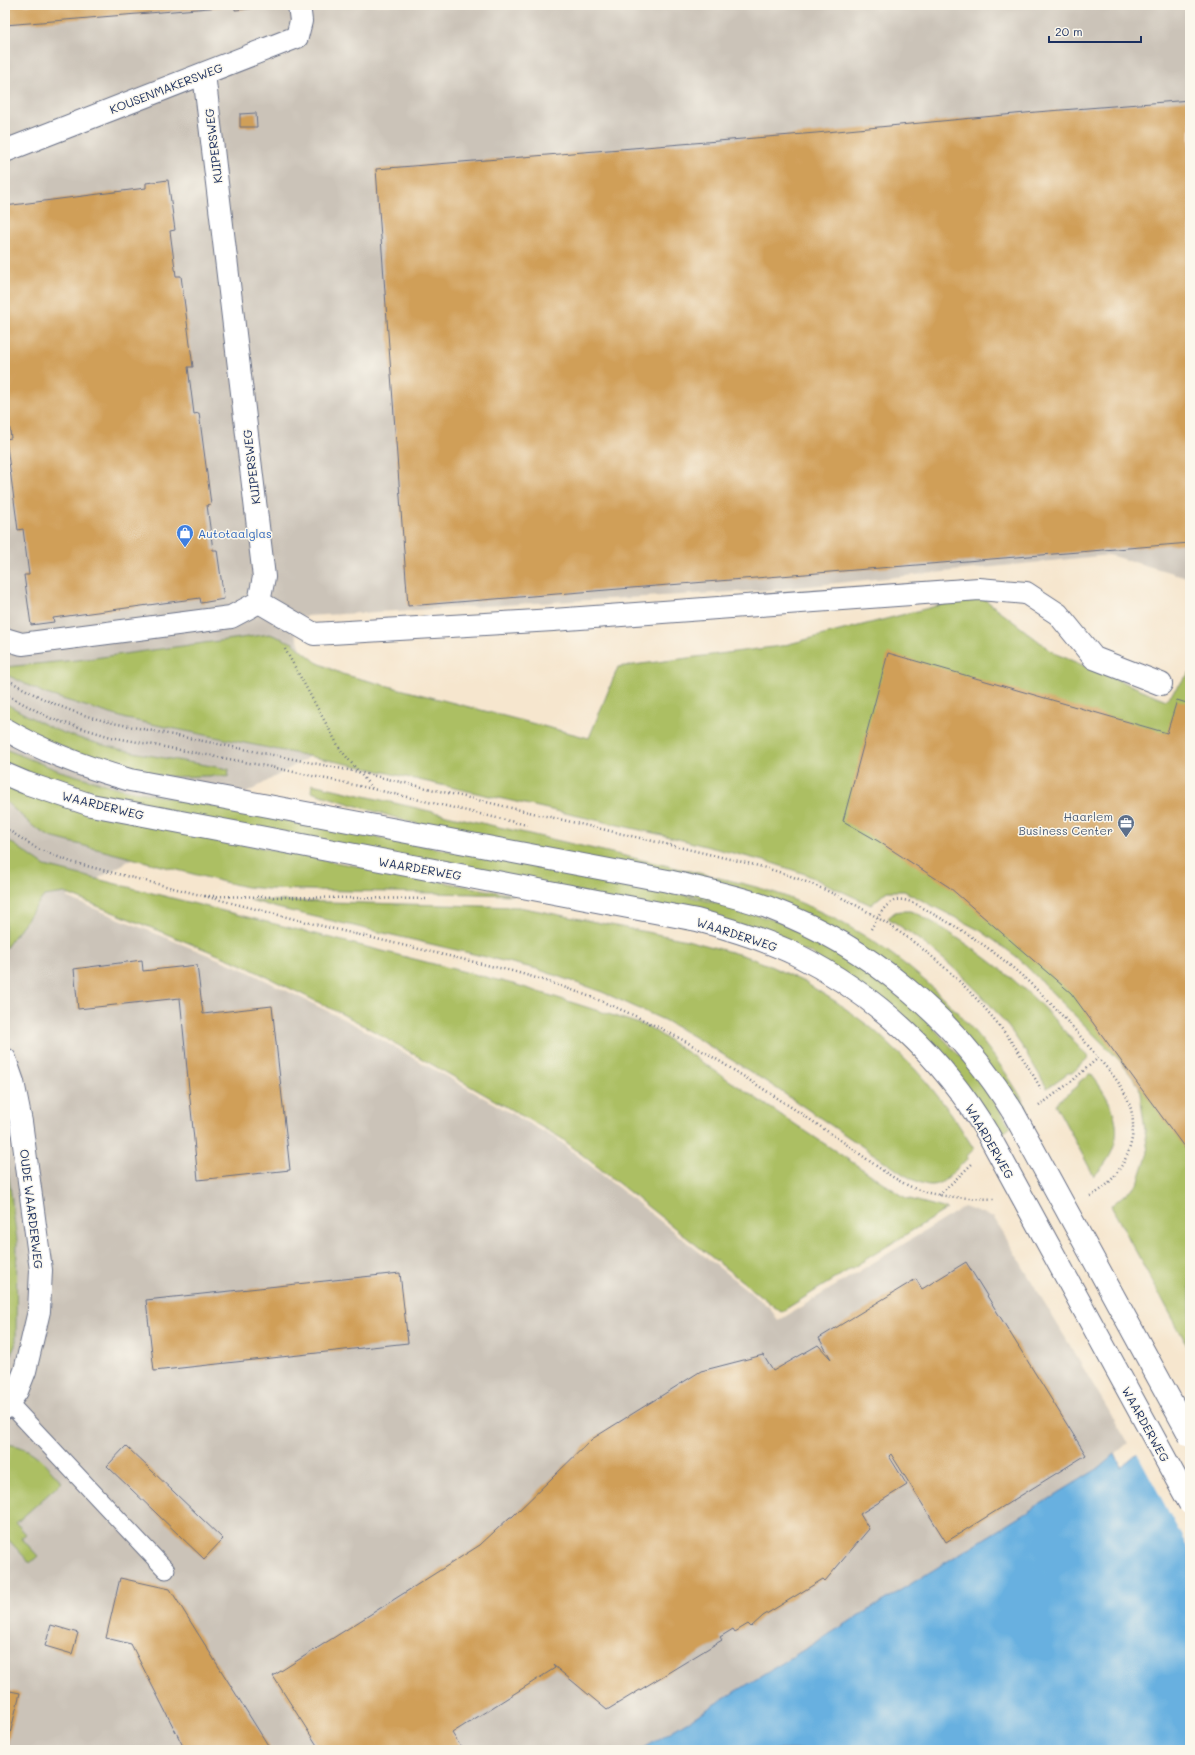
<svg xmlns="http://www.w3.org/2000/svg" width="1195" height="1755" font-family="Mali,sans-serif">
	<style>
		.industrial { fill: #cbc3b8 }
		.green { fill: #acbf63; stroke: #647760 }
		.water { fill: #68b0e0; stroke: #42709f }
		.pier { fill: #f6e6ce }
		.building { fill: #d09f59 }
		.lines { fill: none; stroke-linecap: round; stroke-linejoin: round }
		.lane-casing { stroke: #686f85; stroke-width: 19 }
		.street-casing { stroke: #686f85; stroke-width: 24 }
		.primary-casing { stroke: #686f85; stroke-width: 24 }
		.path { stroke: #686f85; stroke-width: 2.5; stroke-dasharray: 1 3; stroke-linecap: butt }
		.lane { stroke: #fff; stroke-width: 17 }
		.street { stroke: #fff; stroke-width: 22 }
		.primary { stroke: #fff; stroke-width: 22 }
		.primary-bridge-casing { stroke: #686f85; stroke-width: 24; stroke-linecap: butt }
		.path-bridge { stroke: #686f85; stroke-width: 2.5; stroke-dasharray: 1 3; stroke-linecap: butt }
		.primary-bridge { stroke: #fff; stroke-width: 22 }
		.labels { text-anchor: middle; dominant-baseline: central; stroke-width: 3; stroke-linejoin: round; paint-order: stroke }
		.street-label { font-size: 12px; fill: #1b2f5e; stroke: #fbf7ec }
		.shop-label { font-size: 12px; fill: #366cbe; stroke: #fbf7ec; text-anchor: start }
		.service-label { font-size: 12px; fill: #4e5e75; stroke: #fbf7ec; text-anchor: end }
	</style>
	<rect width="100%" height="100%" fill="#fbf7ec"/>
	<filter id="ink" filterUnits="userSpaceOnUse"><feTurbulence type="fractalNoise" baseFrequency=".025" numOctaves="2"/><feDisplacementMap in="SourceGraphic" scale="8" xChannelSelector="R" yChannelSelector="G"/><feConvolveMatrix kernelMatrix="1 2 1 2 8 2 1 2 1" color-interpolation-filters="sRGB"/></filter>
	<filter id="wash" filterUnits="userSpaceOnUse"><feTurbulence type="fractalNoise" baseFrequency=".012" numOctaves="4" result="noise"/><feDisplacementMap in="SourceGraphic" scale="16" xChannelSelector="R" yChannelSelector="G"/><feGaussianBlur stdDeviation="0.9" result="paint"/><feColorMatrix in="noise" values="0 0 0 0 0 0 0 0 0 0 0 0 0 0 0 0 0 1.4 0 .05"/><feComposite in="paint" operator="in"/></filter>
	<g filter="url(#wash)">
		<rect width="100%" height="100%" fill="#f6e6ce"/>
		<path class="industrial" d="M5,5H1190V578L1109,555L769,590L289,617L337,741L66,897L245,970L357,1026L558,1140L770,1308L778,1321L964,1207L994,1218L1128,1443L1099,1468L641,1750H5Z"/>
		<path class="green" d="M979,595L1054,653L1166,700L1190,672V1350L1111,1206L1138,1183L1148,1152L1139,1086L1120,1061L1017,957L981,931L904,891H887L871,905L805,874L772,863L662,835L357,766L127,719L46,694L5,674V667L87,659L270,634L293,643L316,662L342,674L589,738L618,667L781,646Z
			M5,703C22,713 39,722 56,730C109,751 173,759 229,769L228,777C208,774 188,778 167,776C110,771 54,746 5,717Z
			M5,749L57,770L118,788L684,895L731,907L780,922L860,965L913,1006L972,1069L1011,1127L999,1136L812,953L114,800L76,790L5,763Z
			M5,784L207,837L329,861L514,895L268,889L247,887L224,882L50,837L34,827L5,801Z
			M312,784L703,874C730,881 758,886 784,896C891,937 974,1012 1029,1111L1025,1115L849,936L406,821L311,792Z
			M5,838L45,866L517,985L649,1027L906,1198L947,1209L781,1312L561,1138L354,1020L241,964L65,893L44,896L5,949Z
			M250,900L519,907L687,940L742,955L766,964L804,982L838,1003L874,1030L914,1068L928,1084L951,1113L974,1149L967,1156V1159C940,1184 939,1195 903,1174L773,1086L703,1042L664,1020L602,992L537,969L277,908Z
			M902,911H910L920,915C957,936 993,961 1025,990C1048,1010 1067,1035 1088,1057L1087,1059L1072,1073H1068L1047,1088C1037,1071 1027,1053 1015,1036C981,989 937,950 888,918L895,912Z
			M1089,1074H1091C1118,1109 1130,1141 1094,1176L1055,1104L1078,1086L1079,1082Z
			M5,1147L17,1240L16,1343L5,1370Z
			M5,1444C33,1446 44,1463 62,1482L16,1523L26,1534L21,1538L38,1556L30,1563L5,1536Z"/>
		<path class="water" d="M1190,1408V1750H641L1099,1468L1115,1454L1121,1467Z"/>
		<path class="pier" d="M1190,1406V1552L1136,1451Z"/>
		<g id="blocks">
			<path class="building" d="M5,5H233V6L5,25Z
				M235,5H258V8L235,10Z
				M1190,100V543L408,606L376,169L816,133L1036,112Z
				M256,113L257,127H240V114Z
				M168,180L175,230L170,231L176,276H181L193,367H188L194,414L199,413L211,504L207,505L213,550H217L224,599L201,603L200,598L53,618L54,622L31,625L24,575H29L23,529L18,530L6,439L11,438L5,393V206L146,188V183Z
				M888,653L1167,733L1177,700L1190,704V1155L1071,993L949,887L878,841L843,821Z
				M142,960L143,971L197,965L203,1014L272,1006L290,1170L198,1180L180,998L78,1009L74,969Z
				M966,1262L1086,1455L946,1542L891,1454L889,1456L907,1485L860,1514L869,1529L825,1581L823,1579L763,1616L751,1627L748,1624L735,1632L733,1629L720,1637L722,1640L607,1710L553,1665L555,1668L452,1733L463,1750H320L273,1676L480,1545L510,1517H512L592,1439L701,1371L763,1355L773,1371L818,1345L831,1359L819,1338L916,1279L922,1289Z
				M400,1273L408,1343L154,1371L146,1300Z
				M126,1446L223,1539L204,1559L107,1466Z
				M120,1578L170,1589L271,1750H185L131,1644L106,1638Z
				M51,1625L78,1633L72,1654L45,1646Z
				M5,1690L20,1693L6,1750H5Z"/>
		</g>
	</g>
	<g filter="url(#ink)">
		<use href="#blocks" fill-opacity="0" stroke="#686f85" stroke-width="1"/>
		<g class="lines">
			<defs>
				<path id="lane" d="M9,1403L166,1570"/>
				<path id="street" d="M5,151L297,37L301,21L299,5
					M259,602L314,634L553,620L979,589L1026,593L1058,614L1094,658L1161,684
					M5,639L22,644L231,617L259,602L264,577L204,74
					M5,1059L13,1082L21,1122L41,1270L39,1311L25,1371L17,1391L5,1408"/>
				<path id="primary" d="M5,729C44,752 87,768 130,780L668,881C701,889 735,895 767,907C870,946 956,1019 1013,1112
					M5,774L26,783L91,805L697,920C730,929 764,939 795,954C875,994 942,1056 988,1134"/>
			</defs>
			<use href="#lane" class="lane-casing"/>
			<use href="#street" class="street-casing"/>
			<use href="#primary" class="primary-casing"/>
			<path class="path" d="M285,649L340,749L372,788
				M5,678C42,700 71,713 113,723L358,772L751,864C873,895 981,978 1041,1089
				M5,694L52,719L111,737L271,767L373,789L527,825
				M5,828L38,849L71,862L326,927L512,971C585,991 651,1020 716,1059C759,1086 801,1113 843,1142C867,1158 896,1184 925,1192C947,1198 971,1198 994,1199
				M205,896L428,899
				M871,929C877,919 885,902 897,900C909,898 923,908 933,914C1000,949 1048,996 1095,1054C1106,1068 1120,1081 1127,1098C1137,1120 1134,1145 1122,1165C1114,1178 1104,1190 1090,1196
				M1039,1106L1072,1081L1098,1058
				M939,1195L973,1163"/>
			<use href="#lane" class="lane"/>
			<use href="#street" class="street"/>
			<use href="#primary" class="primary"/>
			<defs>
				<path id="primary-bridge" d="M1013,1112L1190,1436
					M988,1134L1190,1504"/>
			</defs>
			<use href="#primary-bridge" class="primary-bridge-casing"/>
			<path class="path-bridge" d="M1187,1530L1190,1536"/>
			<use href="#primary-bridge" class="primary-bridge"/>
		</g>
	</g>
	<defs>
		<symbol id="shop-pin" viewBox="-11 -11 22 30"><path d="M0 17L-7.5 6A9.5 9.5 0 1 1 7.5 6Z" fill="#3f7fe0" stroke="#fbf7ec"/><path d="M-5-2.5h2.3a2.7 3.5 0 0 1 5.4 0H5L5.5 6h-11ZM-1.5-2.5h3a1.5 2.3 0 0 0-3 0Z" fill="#fff"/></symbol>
		<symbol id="office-pin" viewBox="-11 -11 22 30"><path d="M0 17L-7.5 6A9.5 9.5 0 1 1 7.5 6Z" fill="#5c6f8a" stroke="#fbf7ec"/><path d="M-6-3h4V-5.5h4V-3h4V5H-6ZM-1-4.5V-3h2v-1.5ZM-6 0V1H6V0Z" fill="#fff"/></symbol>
	</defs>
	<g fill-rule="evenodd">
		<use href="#shop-pin" x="175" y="523" width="20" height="27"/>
		<use href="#office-pin" x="1116" y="813" width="20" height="27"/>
	</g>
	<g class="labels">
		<g class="street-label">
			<text transform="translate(166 88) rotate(-21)">KOUSENMAKERSWEG</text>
			<text transform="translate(213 146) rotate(-97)">KUIPERSWEG</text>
			<text transform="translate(251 467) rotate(-97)">KUIPERSWEG</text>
			<text transform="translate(103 805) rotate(14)">WAARDERWEG</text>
			<text transform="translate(420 868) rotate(10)">WAARDERWEG</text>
			<text transform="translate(737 934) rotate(18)">WAARDERWEG</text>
			<text transform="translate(990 1141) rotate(60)">WAARDERWEG</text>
			<text transform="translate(32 1209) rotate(83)">OUDE WAARDERWEG</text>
			<text transform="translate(1146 1424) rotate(61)">WAARDERWEG</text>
		</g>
		<g class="shop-label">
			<text x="198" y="533">Autotaalglas</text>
		</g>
		<g class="service-label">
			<text x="1113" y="816">Haarlem<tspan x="1113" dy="14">Business Center</tspan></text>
		</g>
	</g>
	<rect width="1195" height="1755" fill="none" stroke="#fbf7ec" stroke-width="20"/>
	<path d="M1049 36v6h92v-6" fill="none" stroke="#1b2f5e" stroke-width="2"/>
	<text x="1055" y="36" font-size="12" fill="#1b2f5e" stroke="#fbf7ec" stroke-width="3" paint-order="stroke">20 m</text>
</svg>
